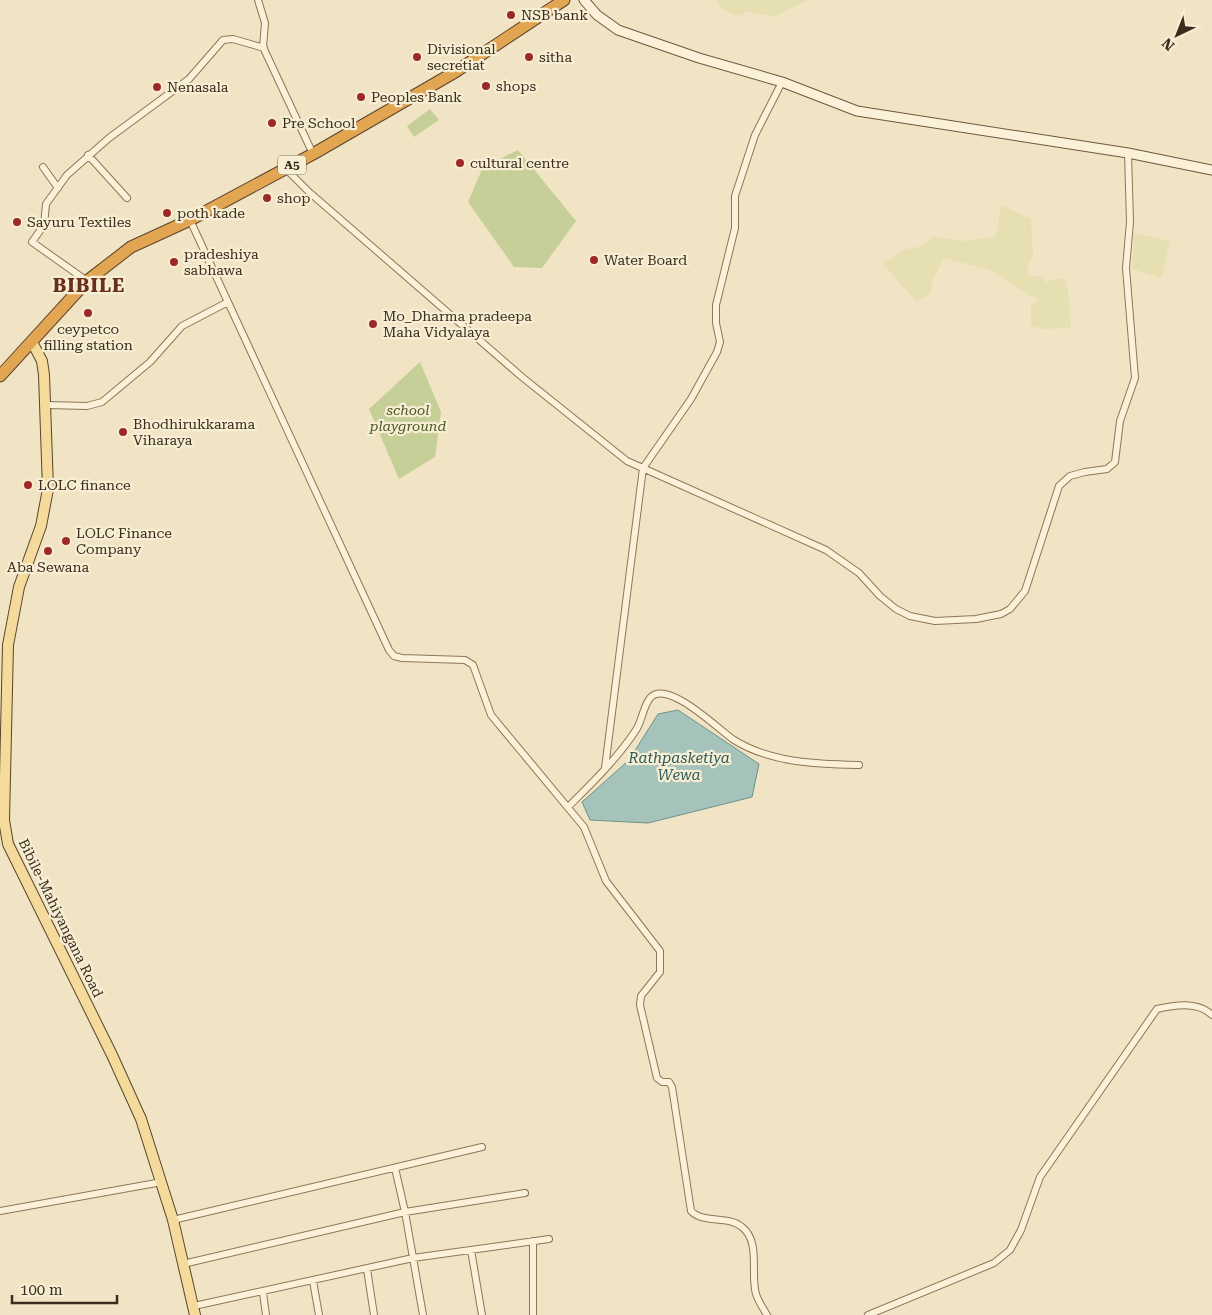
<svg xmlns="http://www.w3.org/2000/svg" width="1212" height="1315" font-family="'Roboto Serif',serif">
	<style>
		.farmland { fill: #e6dfb1 }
		.green { fill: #c7cf98 }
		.water { fill: #a6c3bb; stroke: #6c928a }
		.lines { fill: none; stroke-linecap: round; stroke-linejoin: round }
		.street-casing { stroke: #8c765a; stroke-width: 8 }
		.secondary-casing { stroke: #6e573d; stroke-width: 11 }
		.primary-casing { stroke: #5a432e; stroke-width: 12 }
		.highway-casing { stroke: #5a432e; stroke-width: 13 }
		.street { stroke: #faf1d8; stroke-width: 6 }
		.secondary { stroke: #faf1d8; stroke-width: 9 }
		.primary { stroke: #f4db9b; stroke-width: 10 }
		.highway { stroke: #e2a652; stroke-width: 11 }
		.poi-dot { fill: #9d2927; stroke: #f7eed4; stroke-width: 2 }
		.labels { text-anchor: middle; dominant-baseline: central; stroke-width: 4.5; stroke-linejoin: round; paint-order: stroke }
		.shield { fill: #f7eed4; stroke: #736755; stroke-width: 1 }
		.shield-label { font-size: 12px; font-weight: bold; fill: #3b2d1e }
		.poi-label { font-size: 14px; fill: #3b2d1e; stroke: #f7eed4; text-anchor: start }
		.park-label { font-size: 14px; font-style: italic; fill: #4a5924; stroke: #f7eed4 }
		.street-label { font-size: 14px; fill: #3b2d1e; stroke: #f7eed4 }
		.water-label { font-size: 15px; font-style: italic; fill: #2d5c5a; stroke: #f7eed4 }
		.district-label { font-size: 19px; font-weight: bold; letter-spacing: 1px; fill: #6a2e1c; stroke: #f7eed4 }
	</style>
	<rect width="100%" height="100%" fill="#f0e4c4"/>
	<path class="farmland" d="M717,0H808L773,17L747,11L740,16L735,15L721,8Z
		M1001,205L1031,219L1033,255L1027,268L1029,276H1043L1045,282L1064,278L1068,291L1071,328L1044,329L1031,326V305L1039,299L1030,296L990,270L944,258L933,280L929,295L916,301L883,264L906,249L919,247L934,236L962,241L996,237Z
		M1134,233L1170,241L1161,278L1132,269Z"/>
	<path class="green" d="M430,109L439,120L414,137L407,126Z
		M518,150L576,221L542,268L514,267L468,202L483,167Z
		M420,362L441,412L435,457L399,479L369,409Z"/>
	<path class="water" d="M678,710L759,764L752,797L648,823L590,820L582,802L629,760L658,714Z"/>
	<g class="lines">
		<defs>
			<path id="street" d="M258,0L265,23L263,47L313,154
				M88,155L127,198
				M43,167L58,188
				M285,168L309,192L522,377L627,461L826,550L859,573L880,596L896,609L910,616L935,621L976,619L1001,614L1010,609L1025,591L1059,486L1070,476L1085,472L1107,469L1115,462L1120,421L1135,378L1126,268L1130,222L1128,153
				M190,220L389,650L394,656L402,658L465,660L473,665L491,715L584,827L606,881L660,951V972L641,996L640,1005L657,1078L662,1082H669L672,1087L691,1211C703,1224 728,1215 742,1227C761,1242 750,1273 756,1294C758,1301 763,1308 767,1315
				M87,281L32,242L44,225L46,204L67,175L109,138L189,79L223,40L233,39L264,48
				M46,405L87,406L102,402L150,362L182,326L228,302
				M605,768L643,468L691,399L717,352L720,342L716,323V305L735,228V196L755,135L782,82
				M568,807C592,783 617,759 636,730C642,721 643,707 650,698C667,678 719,730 734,740C771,763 817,764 859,765
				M395,1168L405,1212L423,1315
				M0,1211L162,1182
				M173,1220L482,1147
				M533,1241V1315
				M471,1250L482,1315
				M183,1264L405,1212L525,1193
				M367,1269L374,1315
				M313,1281L319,1315
				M263,1293L266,1315
				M194,1306L413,1258L549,1239
				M868,1315L994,1263L1010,1250L1021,1230L1040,1177L1157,1009C1174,1005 1198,1001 1212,1015"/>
			<path id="secondary" d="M584,0L597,15L618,30L699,58L782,82L857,111L1128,153L1212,170"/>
			<path id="primary" d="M32,342L42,361L44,375L48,489L41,526L19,587L8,645L4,820L8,844L112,1055L141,1119L173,1220L195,1315"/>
			<path id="highway" d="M0,376L87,281L131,247L190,220L313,154L455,72L564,0"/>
		</defs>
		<use href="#street" class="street-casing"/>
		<use href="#secondary" class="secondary-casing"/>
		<use href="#primary" class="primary-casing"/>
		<use href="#highway" class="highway-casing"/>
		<use href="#street" class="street"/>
		<use href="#secondary" class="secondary"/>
		<use href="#primary" class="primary"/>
		<use href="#highway" class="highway"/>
	</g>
	<g class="poi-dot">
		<circle cx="511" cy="15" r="5"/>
		<circle cx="417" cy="57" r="5"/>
		<circle cx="529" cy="57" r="5"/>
		<circle cx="486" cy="86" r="5"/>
		<circle cx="157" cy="87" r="5"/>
		<circle cx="361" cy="97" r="5"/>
		<circle cx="272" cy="123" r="5"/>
		<circle cx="460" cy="163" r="5"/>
		<circle cx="267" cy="198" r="5"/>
		<circle cx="167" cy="213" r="5"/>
		<circle cx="17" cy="222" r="5"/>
		<circle cx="594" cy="260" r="5"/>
		<circle cx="174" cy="262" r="5"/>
		<circle cx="88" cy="313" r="5"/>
		<circle cx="373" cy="324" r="5"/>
		<circle cx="123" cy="432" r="5"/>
		<circle cx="28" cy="485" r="5"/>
		<circle cx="66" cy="541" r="5"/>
		<circle cx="48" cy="551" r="5"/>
	</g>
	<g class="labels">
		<rect class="shield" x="278" y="155.5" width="28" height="19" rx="4"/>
		<g class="shield-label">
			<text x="292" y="165">A5</text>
		</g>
		<g class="poi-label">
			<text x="521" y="15">NSB bank</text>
			<text x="427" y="49">Divisional<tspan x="427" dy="16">secretiat</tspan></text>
			<text x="539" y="57">sitha</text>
			<text x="496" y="86">shops</text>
			<text x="167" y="87">Nenasala</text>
			<text x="371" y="97">Peoples Bank</text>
			<text x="282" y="123">Pre School</text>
			<text x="470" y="163">cultural centre</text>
			<text x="277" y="198">shop</text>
			<text x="177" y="213">poth kade</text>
			<text x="27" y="222">Sayuru Textiles</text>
			<text x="184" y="254">pradeshiya<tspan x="184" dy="16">sabhawa</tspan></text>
			<text x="604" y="260">Water Board</text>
			<text x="383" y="316">Mo_Dharma pradeepa<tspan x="383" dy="16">Maha Vidyalaya</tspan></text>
			<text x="88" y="329" text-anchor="middle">ceypetco<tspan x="88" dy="16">filling station</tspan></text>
			<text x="133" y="424">Bhodhirukkarama<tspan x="133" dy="16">Viharaya</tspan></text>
			<text x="38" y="485">LOLC finance</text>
			<text x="76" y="533">LOLC Finance<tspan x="76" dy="16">Company</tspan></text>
			<text x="48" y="567" text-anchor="middle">Aba Sewana</text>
		</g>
		<g class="park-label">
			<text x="408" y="410">school<tspan x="408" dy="16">playground</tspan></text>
		</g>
		<g class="street-label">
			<text transform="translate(61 918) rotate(64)">Bibile-Mahiyangana Road</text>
		</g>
		<g class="water-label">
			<text x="679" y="758">Rathpasketiya<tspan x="679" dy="17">Wewa</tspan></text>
		</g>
		<g class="district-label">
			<text x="89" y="285">BIBILE</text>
		</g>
	</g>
	<g transform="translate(1177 35) rotate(223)" stroke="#f7eed4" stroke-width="4" paint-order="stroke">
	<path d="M0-4L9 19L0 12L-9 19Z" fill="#3b2d1e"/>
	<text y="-8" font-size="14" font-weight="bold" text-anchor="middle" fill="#3b2d1e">N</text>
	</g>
	<path d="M12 1295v8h105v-8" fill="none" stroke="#3b2d1e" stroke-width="2.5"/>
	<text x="20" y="1295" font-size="15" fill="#3b2d1e" stroke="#f7eed4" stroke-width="4" paint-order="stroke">100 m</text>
</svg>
